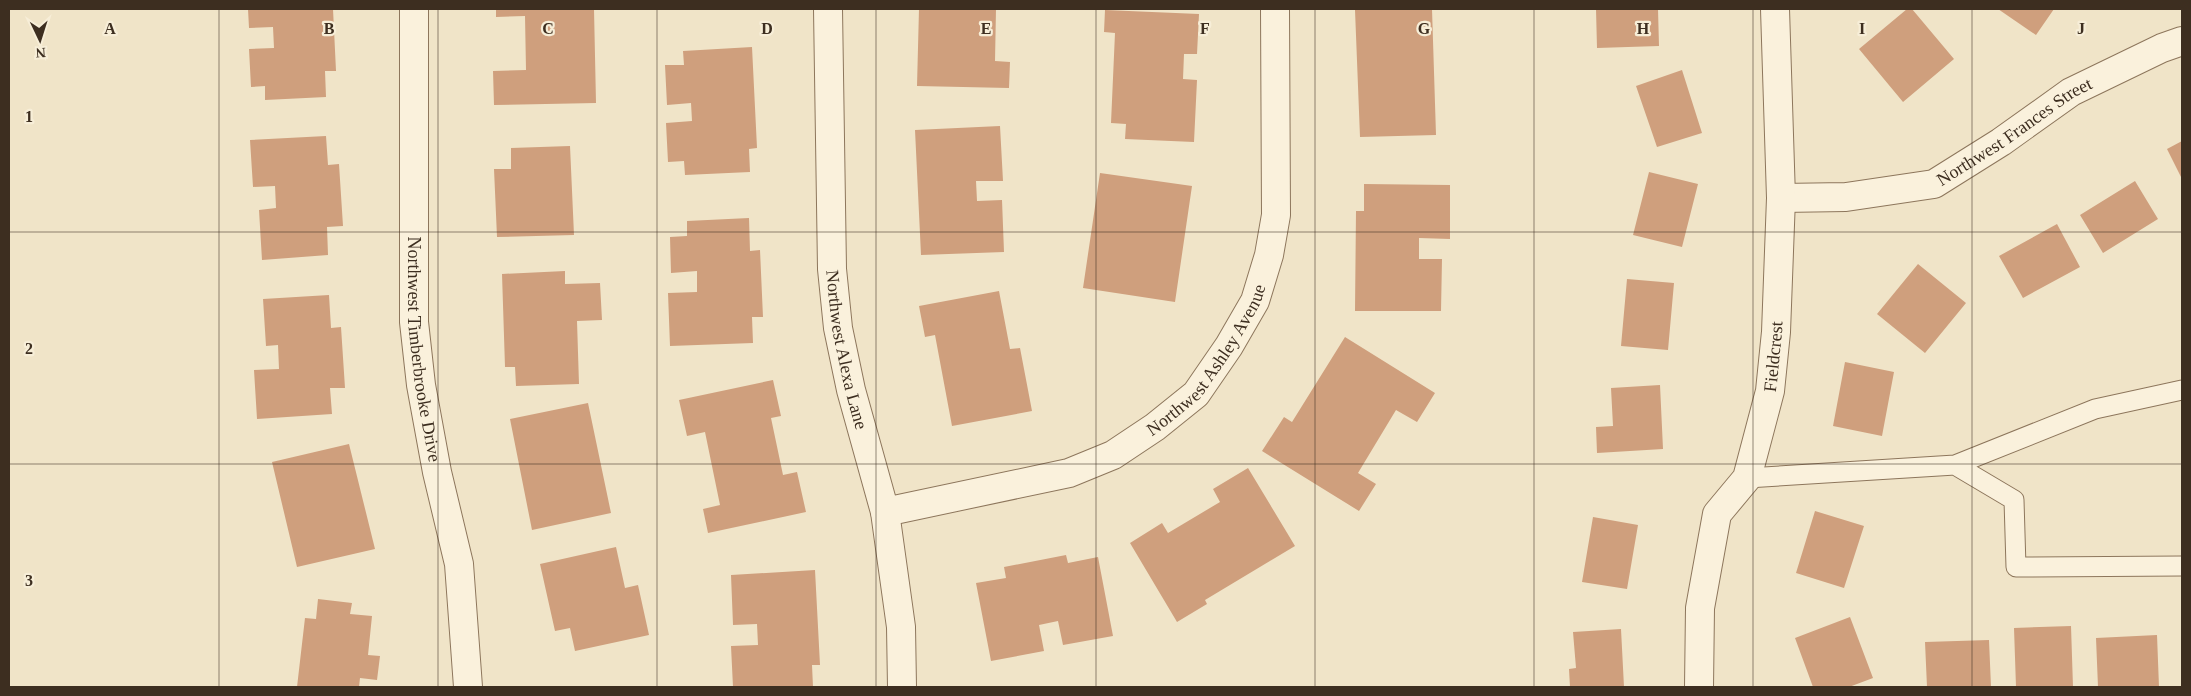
<svg xmlns="http://www.w3.org/2000/svg" width="2191" height="696" font-family="Georgia,serif">
	<style>
		.building { fill: #cf9f7d }
		.lines { fill: none; stroke-linecap: round; stroke-linejoin: round }
		.service-casing { stroke: #8d765c; stroke-width: 21 }
		.minor-casing { stroke: #8d765c; stroke-width: 30 }
		.service { stroke: #faf1dc; stroke-width: 19 }
		.minor { stroke: #faf1dc; stroke-width: 28 }
		.grid { fill: none; stroke: #3d2e20; stroke-width: 1; stroke-opacity: 0.55 }
		.labels { text-anchor: middle; dominant-baseline: central; stroke-width: 4.5; stroke-linejoin: round; paint-order: stroke }
		.street-label { font-size: 18px; fill: #3d2e20; stroke: #f7eed8 }
		.grid-label { font-size: 16px; text-anchor: middle; font-weight: bold; fill: #3d2e20; stroke: #f7eed8; stroke-width: 4.5; stroke-linejoin: round; paint-order: stroke }
	</style>
	<rect width="100%" height="100%" fill="#f0e4c8"/>
	<path class="building" d="M248,9H333L336,71H325L326,97L265,100V86L251,87L249,49L274,48L273,27L249,28Z
		M496,9H594L596,103L494,105L493,71L526,70L525,16L496,17Z
		M919,9H996L995,61L1010,62L1009,88L917,86Z
		M1432,9L1436,135L1360,137L1355,10Z
		M1596,9H1658L1659,46L1597,48Z
		M1907,9H1912L1954,59L1903,102L1859,49Z
		M1998,9H2054L2036,35Z
		M1105,10L1199,14L1197,54H1184L1183,79L1197,80L1194,142L1125,139L1126,124L1111,123L1115,33L1104,32Z
		M752,47L757,148L749,149L750,172L685,175L684,161L668,162L666,123L692,121L691,103L667,105L665,65H684L683,51Z
		M1682,70L1702,133L1657,147L1636,86Z
		M1000,126L1003,181H976L977,201L1002,200L1004,252L921,255L915,130Z
		M326,136L328,165L339,164L343,226L327,227L328,255L262,260L259,210L276,208L275,186L253,187L250,140Z
		M2182,141V179L2167,149Z
		M570,146L574,235L497,237L494,169H511V148Z
		M1649,172L1698,184L1682,247L1633,235Z
		M1100,173L1192,186L1175,302L1083,288Z
		M2135,181L2158,219L2103,253L2080,215Z
		M1364,184L1450,185V239L1419,238V259H1442L1441,311H1355L1356,211H1364Z
		M749,218L750,251L760,250L763,317H752L753,343L670,346L668,293L697,292V271L671,273L670,237L687,236V221Z
		M2057,224L2080,267L2023,298L1999,256Z
		M1918,264L1966,303L1925,353L1877,314Z
		M565,271V284L600,283L602,320L577,321L579,384L516,386L515,367H505L502,274Z
		M1627,279L1674,283L1668,350L1621,346Z
		M999,291L1010,349L1020,348L1032,411L952,426L935,335L925,337L919,306Z
		M329,295L331,328L341,327L345,388H330L332,414L257,419L254,370L279,369L278,345L266,346L263,299Z
		M1345,337L1435,393L1417,422L1396,410L1358,473L1376,484L1359,511L1262,451L1284,417L1292,422Z
		M1845,362L1894,372L1882,436L1833,426Z
		M773,380L781,416L771,418L783,475L797,472L806,512L708,533L703,509L720,505L705,432L687,436L679,400Z
		M1660,385L1663,449L1597,453L1596,427L1613,426L1611,388Z
		M588,403L611,513L532,530L510,419Z
		M349,444L375,549L297,567L272,462Z
		M1248,468L1295,546L1205,600L1207,604L1177,622L1130,543L1162,523L1168,533L1220,502L1213,489Z
		M1815,511L1864,526L1844,588L1796,573Z
		M1593,517L1638,525L1627,589L1582,582Z
		M616,547L625,588L638,585L649,635L575,651L570,628L555,631L540,564Z
		M1066,555L1068,563L1098,557L1113,636L1063,645L1058,621L1039,625L1044,651L991,661L976,583L1006,578L1004,567Z
		M815,570L820,665H812L813,687H733L731,646L758,645L757,624L733,625L731,575Z
		M318,599L352,603L350,614L372,616L368,655L380,656L377,680L360,678L359,687H297L305,618L316,619Z
		M1850,617L1873,678L1849,687H1813L1795,638Z
		M2071,626L2073,687H2016L2014,628Z
		M1621,629L1624,687H1570L1569,669L1576,668L1573,632Z
		M2157,635L2159,687H2098L2096,638Z
		M1989,640L1991,687H1927L1925,642Z"/>
	<g class="lines">
		<defs>
			<path id="service" d="M1955,465L2095,409L2182,390
				M1747,478L1955,465L2014,500L2016,567L2182,566"/>
			<g id="minor">
				<path id="s1" d="M414,9V322L421,385L437,472L459,564L468,687"/>
				<path id="s2" d="M828,9L832,269L838,328L851,390L885,512L901,627L902,687"/>
				<path id="s3" d="M1781,198L1846,197L1934,184L2001,142L2071,92L2162,48L2182,41"/>
				<path id="s4" d="M885,512L1069,473L1113,455L1155,427L1196,394L1229,346L1255,301L1269,255L1276,215L1275,9"/>
				<path id="s5" d="M1699,687L1700,608L1717,514L1747,478L1770,391L1776,332L1781,198L1775,9"/>
			</g>
		</defs>
		<use href="#service" class="service-casing"/>
		<use href="#minor" class="minor-casing"/>
		<use href="#service" class="service"/>
		<use href="#minor" class="minor"/>
	</g>
	<path class="grid" d="M219,9V687M438,9V687M657,9V687M876,9V687M1096,9V687M1315,9V687M1534,9V687M1753,9V687M1972,9V687M9,232H2182M9,464H2182"/>
	<g class="labels">
		<g class="street-label">
			<text stroke="none"><textPath href="#s3" startOffset="250">Northwest Frances Street</textPath></text>
			<text stroke="none"><textPath href="#s1" startOffset="341">Northwest Timberbrooke Drive</textPath></text>
			<text stroke="none"><textPath href="#s2" startOffset="342">Northwest Alexa Lane</textPath></text>
			<text stroke="none"><textPath href="#s4" startOffset="372">Northwest Ashley Avenue</textPath></text>
			<text stroke="none"><textPath href="#s5" startOffset="346">Fieldcrest</textPath></text>
		</g>
	</g>
	<g class="grid-label">
		<text x="110" y="34">A</text>
		<text x="329" y="34">B</text>
		<text x="548" y="34">C</text>
		<text x="767" y="34">D</text>
		<text x="986" y="34">E</text>
		<text x="1205" y="34">F</text>
		<text x="1424" y="34">G</text>
		<text x="1643" y="34">H</text>
		<text x="1862" y="34">I</text>
		<text x="2081" y="34">J</text>
		<text x="29" y="122">1</text>
		<text x="29" y="354">2</text>
		<text x="29" y="586">3</text>
	</g>
	<rect width="2191" height="696" fill="none" stroke="#3d2e20" stroke-width="20"/>
	<g transform="translate(40 40) rotate(176)" stroke="#f7eed8" stroke-width="4" paint-order="stroke">
	<path d="M0-4L9 19L0 12L-9 19Z" fill="#3d2e20"/>
	<text y="-8" font-size="14" font-weight="bold" text-anchor="middle" fill="#3d2e20">N</text>
	</g>
</svg>
